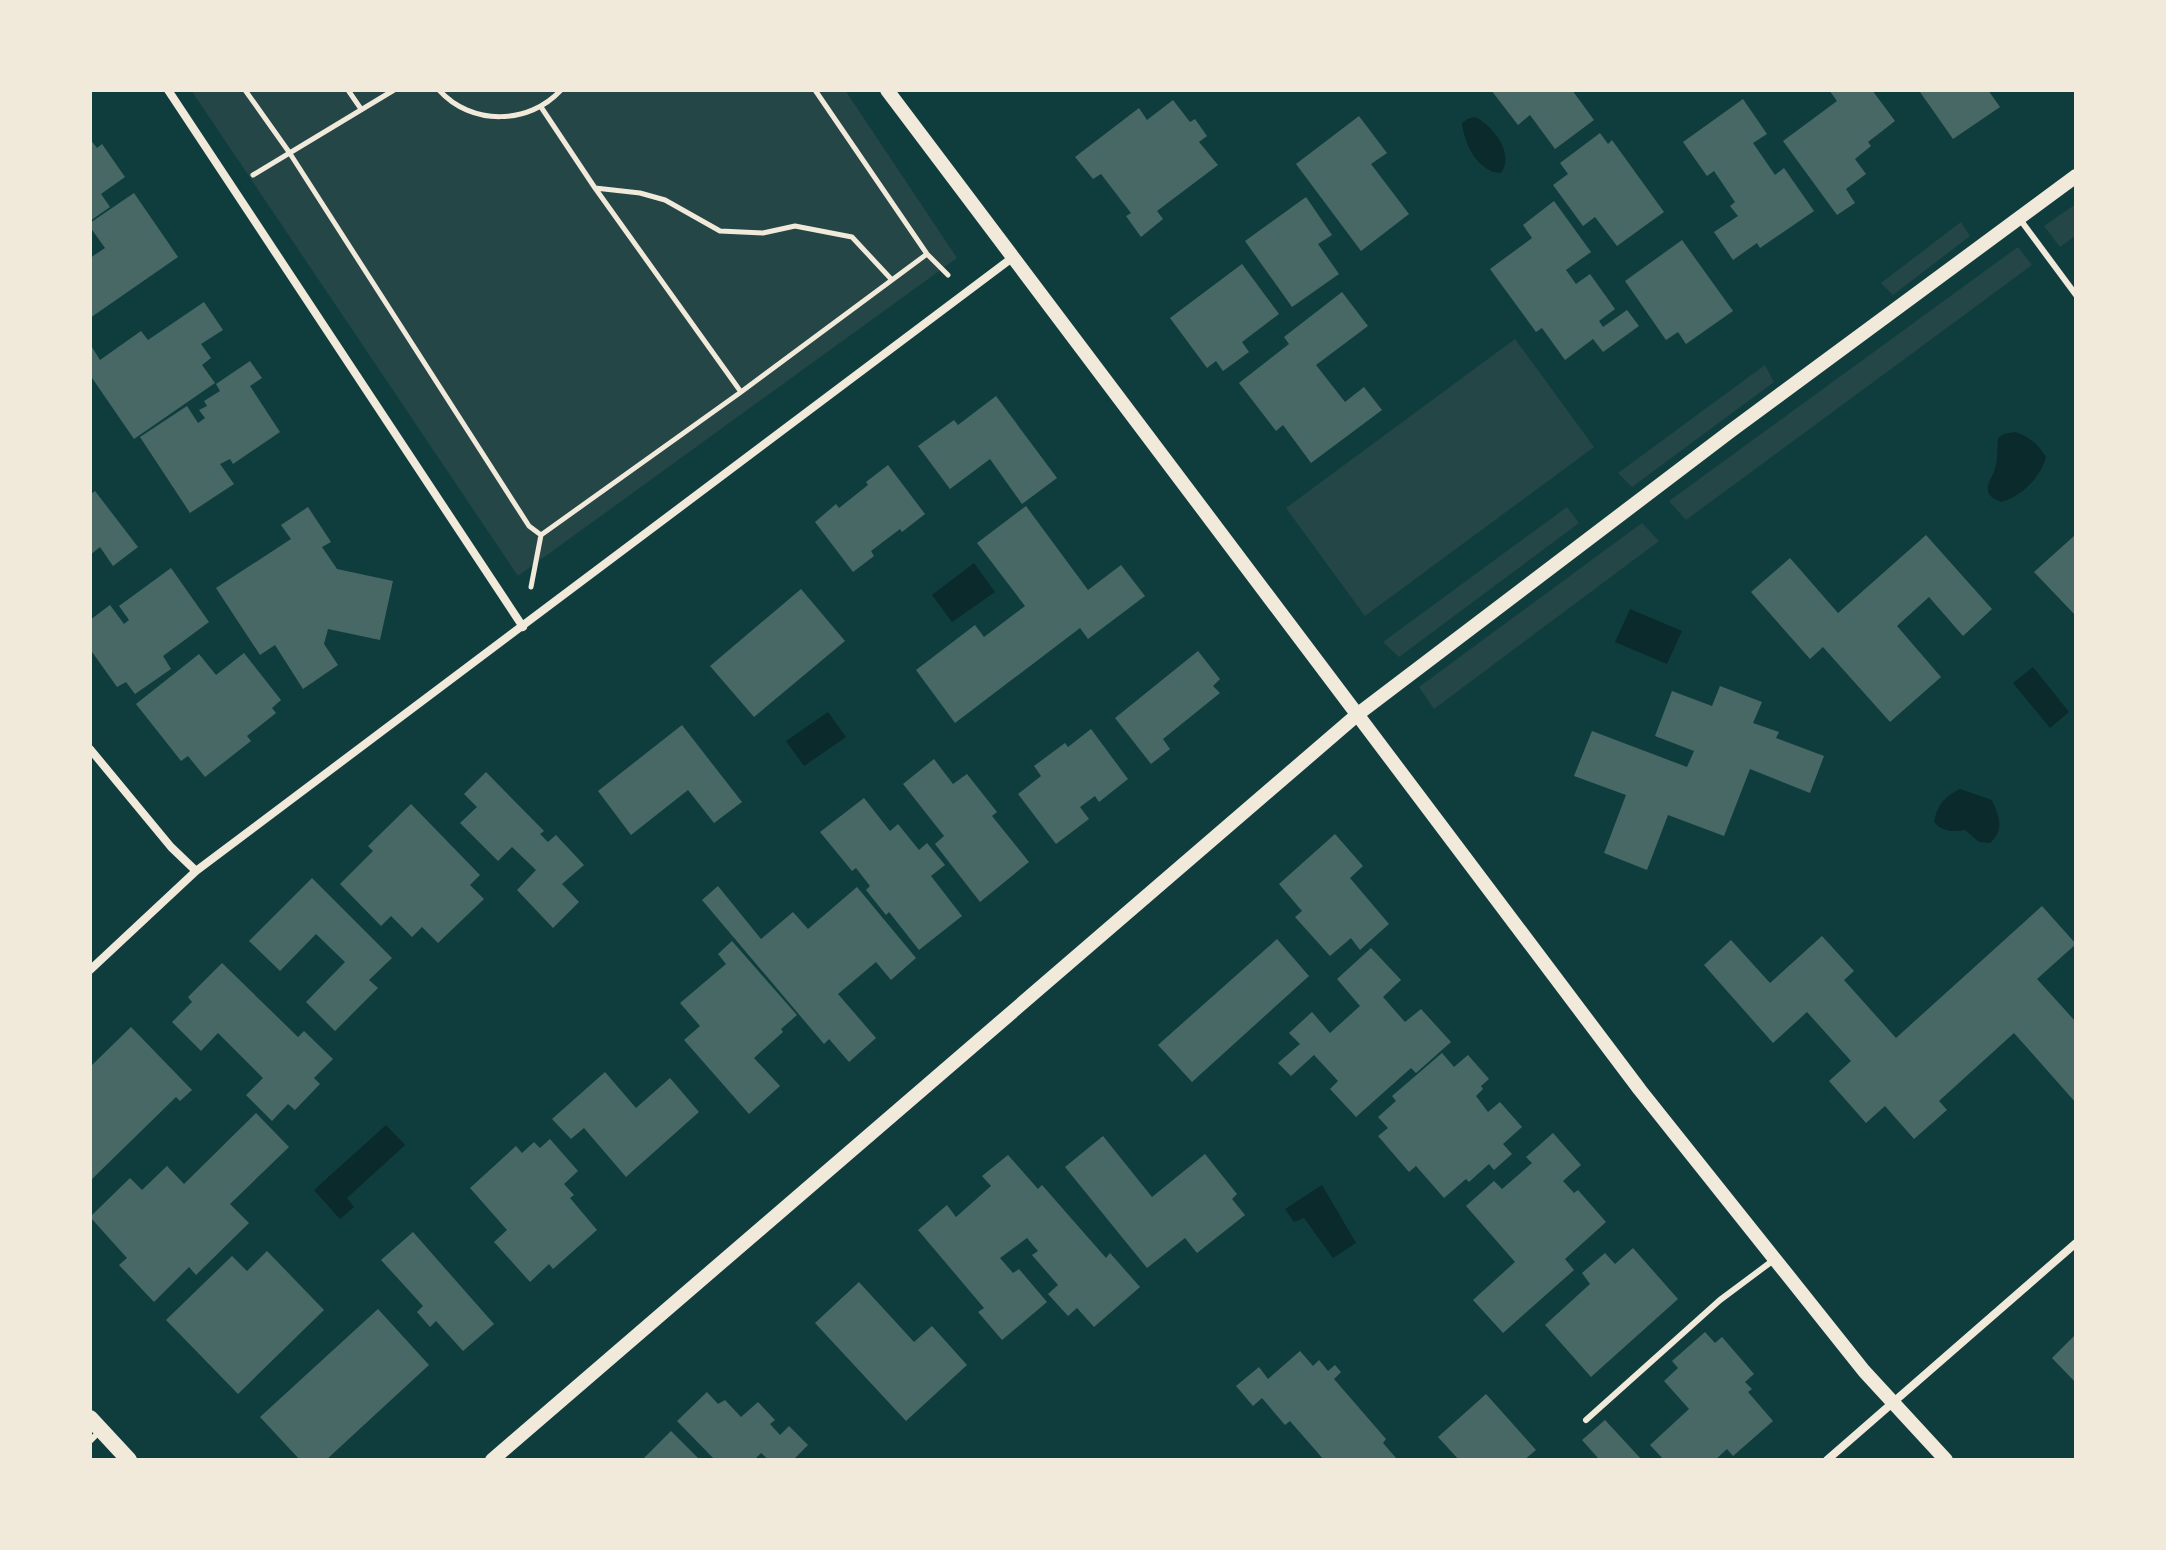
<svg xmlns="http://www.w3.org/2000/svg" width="2166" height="1550" font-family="'Crimson Pro',serif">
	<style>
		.green { fill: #244646 }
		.water { fill: #0a2a2b }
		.building { fill: #486865 }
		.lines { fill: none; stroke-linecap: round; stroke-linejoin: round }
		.path { stroke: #f1e9da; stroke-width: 5 }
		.service { stroke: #f1e9da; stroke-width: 6 }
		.minor { stroke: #f1e9da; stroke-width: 8 }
		.tertiary { stroke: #f1e9da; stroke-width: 14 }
		.secondary { stroke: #f1e9da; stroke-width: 16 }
	</style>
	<rect width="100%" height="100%" fill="#0f3d3e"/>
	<path class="green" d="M191,90H845L957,258L518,576Z
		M2076,204V235L2060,247L2044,226Z
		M1961,222L1970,236L1893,295L1881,283Z
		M2018,247L2032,265L1686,520L1669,501Z
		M1515,339L1594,447L1365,616L1286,508Z
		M1765,365L1774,382L1632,487L1618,473Z
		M1567,507L1579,523L1399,657L1383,642Z
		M1642,523L1659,541L1434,709L1419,687Z"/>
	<path class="water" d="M1475,117C1493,126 1515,153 1501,173C1477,172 1464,143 1462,123L1467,119Z
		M2015,432C2030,437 2038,444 2046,457C2040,478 2022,496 2001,502C1982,495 1987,486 1994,472C1998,462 1997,449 1998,438L2004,434Z
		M974,563L995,592L952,622L932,595Z
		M1630,609L1682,631L1667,664L1615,642Z
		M2033,667L2069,712L2050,728L2013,683Z
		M828,712L846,737L804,766L786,741Z
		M1960,789L1992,800C1999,817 2005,829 1990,843L1979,842L1965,830C1952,832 1943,832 1934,822C1937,805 1945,796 1960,789Z
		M386,1125L405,1145L347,1198L354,1207L340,1219L314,1190Z
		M1322,1185L1356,1243L1333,1258L1304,1218L1294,1222L1285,1209Z"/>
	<path class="building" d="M1491,90H1572L1594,120L1555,149L1530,115L1518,125Z
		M1829,90H1872L1895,121L1868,142L1871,146L1855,159L1866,174L1846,189L1855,203L1837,215L1783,141L1837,101Z
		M1924,90H1988L2000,107L1953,139L1920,92Z
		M1743,99L1767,134L1753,143L1775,175L1784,168L1814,211L1760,248L1757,243L1733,260L1714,232L1738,216L1730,206L1735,202L1714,171L1707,176L1683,142Z
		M1173,100L1190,122L1195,119L1207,136L1199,142L1218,165L1157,211L1163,219L1141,237L1126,216L1131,213L1101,174L1093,179L1075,157L1139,108L1147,120Z
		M1359,116L1387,153L1371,164L1409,214L1361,251L1296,164Z
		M1600,133L1608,144L1612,140L1664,212L1617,246L1595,217L1583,226L1553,185L1568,174L1560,163Z
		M90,139L97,148L102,144L125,177L101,194L110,207L90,221Z
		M134,193L178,257L90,318V258L105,248L90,227V223Z
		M1306,197L1332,235L1318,244L1339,274L1292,307L1245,241Z
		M1554,201L1591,252L1566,270L1576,284L1590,274L1615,309L1599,321L1603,327L1627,310L1639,326L1603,352L1593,339L1565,360L1542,328L1536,332L1490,269L1532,238L1523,225Z
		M1682,240L1733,311L1686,344L1678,332L1666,340L1625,281Z
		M1242,264L1279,314L1242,342L1249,352L1223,371L1216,361L1207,368L1170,318Z
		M1342,292L1368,326L1316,365L1345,402L1364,387L1382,410L1311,463L1283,425L1276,431L1239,383L1289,344L1284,337Z
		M204,302L223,330L201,344L211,358L202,365L215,383L134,439L90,375V344L100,360L141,331L148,340Z
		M250,361L262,378L250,386L280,432L233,464L230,459L220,464L234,484L190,513L140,437L187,406L198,423L205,418L199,410L207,406L204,401L220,391L216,384Z
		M996,396L1057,478L1022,504L990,459L950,489L918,446L954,420L958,425Z
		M888,465L925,514L902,532L900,529L871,551L874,556L853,572L815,522L836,504L839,508L868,485L866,482Z
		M95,491L138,547L113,566L100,547L90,555V495Z
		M1026,506L1088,590L1121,565L1145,596L1088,639L1080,628L955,723L916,670L975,625L984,637L1025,606L977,543Z
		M308,507L331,542L322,547L337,569L393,581L380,640L328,629L324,644L338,665L303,689L275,645L260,655L216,588L291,539L281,525Z
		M1926,535L1992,609L1963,636L1929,597L1897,626L1941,677L1890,722L1823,647L1810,659L1751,592L1790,558L1838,613Z
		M2074,536L2076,538V616L2034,572Z
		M171,568L209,622L163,656L171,669L135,694L126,682L117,687L90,649V620L110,605L124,624L129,620L119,606Z
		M801,589L845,641L754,717L710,666Z
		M1198,651L1220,679L1213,686L1220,693L1163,739L1170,749L1151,764L1115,718Z
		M244,653L281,700L272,708L276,713L247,736L251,741L205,777L188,756L181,761L136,704L199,654L216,675Z
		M1720,686L1762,702L1753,723L1779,732L1776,738L1824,756L1810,793L1750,769L1724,836L1668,815L1647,870L1604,853L1626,795L1574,776L1592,731L1687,767L1694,751L1655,736L1672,691L1712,706Z
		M682,725L742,802L714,823L688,790L631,835L598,791Z
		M1091,729L1128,779L1099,802L1095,796L1080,807L1089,819L1056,844L1018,794L1041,776L1034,766L1065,743L1068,747Z
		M934,759L953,784L967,774L997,812L992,816L1029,862L980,902L935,844L944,836L903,784Z
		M486,772L544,831L540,834L548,842L556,835L584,865L562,884L579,902L553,928L517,890L536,870L512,847L498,861L460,823L477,807L464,794Z
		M864,798L890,831L898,824L919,850L927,843L945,865L931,876L962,916L919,950L889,912L886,915L866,890L870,886L856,868L852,871L820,832Z
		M411,804L480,875L470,885L484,899L438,943L422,927L412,937L391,916L381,926L340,884L373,851L368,846Z
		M1335,834L1363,866L1350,878L1389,924L1360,950L1351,938L1330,956L1295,917L1302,911L1279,884Z
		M312,878L392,958L369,980L378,988L335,1031L306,1002L345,962L316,934L280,971L249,941Z
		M718,886L761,939L793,912L808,929L857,887L916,958L891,980L876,962L838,994L876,1038L849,1062L829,1039L824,1044L702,900Z
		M2042,906L2076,944L2037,979L2076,1022V1103L2014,1033L1939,1101L1947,1110L1914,1139L1885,1106L1866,1123L1829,1081L1851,1061L1807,1012L1773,1043L1704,965L1731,940L1770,983L1822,936L1854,971L1844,980L1896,1038Z
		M1277,939L1309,976L1192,1082L1158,1045Z
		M732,941L797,1015L781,1029L783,1032L754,1058L780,1086L749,1114L684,1040L700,1026L680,1003L726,964L718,954Z
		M1371,948L1401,980L1383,997L1405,1022L1421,1009L1451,1042L1416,1073L1411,1068L1356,1117L1330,1089L1338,1081L1314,1055L1291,1076L1278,1063L1300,1044L1289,1033L1312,1012L1330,1033L1360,1006L1337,979Z
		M222,963L298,1037L304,1031L333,1059L314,1078L320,1084L295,1110L288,1104L272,1121L246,1095L263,1078L218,1033L201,1051L172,1022L192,1002L188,997Z
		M131,1027L192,1090L180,1101L176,1097L90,1181V1067Z
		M1442,1053L1454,1067L1468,1055L1489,1079L1481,1086L1483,1089L1476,1096L1488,1112L1500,1102L1522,1127L1503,1144L1512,1154L1494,1170L1489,1164L1469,1182L1466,1179L1444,1198L1416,1166L1409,1172L1378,1136L1388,1128L1378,1117L1396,1101L1392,1096Z
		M605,1072L636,1108L670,1078L699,1112L626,1177L584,1128L571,1139L552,1119Z
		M256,1113L289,1147L230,1204L249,1223L196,1275L189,1267L154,1302L119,1265L127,1258L90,1217L130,1178L142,1190L167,1166L184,1184Z
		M1553,1133L1581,1165L1563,1181L1574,1193L1578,1190L1606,1222L1565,1259L1574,1270L1503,1333L1473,1300L1515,1262L1466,1206L1494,1181L1502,1189L1532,1163L1526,1157Z
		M1103,1136L1152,1197L1205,1154L1237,1194L1232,1199L1245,1215L1197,1253L1185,1238L1147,1268L1065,1167Z
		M550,1139L578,1171L564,1184L574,1195L570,1198L597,1230L553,1269L549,1264L530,1282L494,1242L507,1230L470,1188L516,1146L522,1153L534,1142L540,1148Z
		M1008,1155L1038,1189L1042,1185L1106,1258L1110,1253L1140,1287L1094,1327L1077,1308L1068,1316L1048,1294L1058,1285L1032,1255L1038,1251L1027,1238L1000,1258L1013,1273L1019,1269L1047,1302L1002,1340L978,1312L984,1308L918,1230L947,1205L956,1217L991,1186L982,1176Z
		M413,1232L494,1324L463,1351L436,1321L430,1327L417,1312L423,1306L381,1260Z
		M1633,1248L1678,1299L1591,1377L1545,1325L1590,1284L1582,1273L1605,1253L1615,1264Z
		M267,1251L324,1310L238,1394L166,1320L232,1256L247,1271Z
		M859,1282L914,1342L932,1326L967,1365L906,1421L815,1323Z
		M378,1309L429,1365L326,1460H300L260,1417Z
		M1705,1332L1715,1343L1722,1337L1754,1374L1745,1382L1752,1389L1748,1392L1773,1421L1733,1456L1727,1449L1715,1460H1664L1650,1445L1689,1409L1664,1381L1678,1368L1672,1361Z
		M2076,1334V1383L2052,1358Z
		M1300,1351L1313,1366L1319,1360L1328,1371L1335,1365L1341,1372L1334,1379L1386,1439L1383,1443L1396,1458L1392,1460H1324L1290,1421L1285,1425L1262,1398L1253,1406L1236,1386L1259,1367L1268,1379Z
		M707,1392L718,1404L725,1400L741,1417L758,1402L775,1420L770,1424L780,1435L789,1426L808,1445L793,1460H769L761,1453L754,1460H715L677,1421Z
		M1486,1394L1536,1450L1524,1460H1459L1438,1437Z
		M1605,1420L1642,1460H1596L1598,1458L1582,1440Z
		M671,1431L700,1460H642Z"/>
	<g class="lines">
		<path class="path" d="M245,90L289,152L529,526L541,535
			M348,90L361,109
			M439,90C471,126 529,125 561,90
			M815,90L927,254L948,275
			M541,107L595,188L741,392
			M253,175L394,90
			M595,188L640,193L665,200L720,231L763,233L795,226L852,237L892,280
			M531,587L541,535L741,392L927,254"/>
		<path class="service" d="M2019,218L2076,295
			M1586,1420L1720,1300L1775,1259
			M90,1441L101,1430"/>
		<path class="minor" d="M168,90L523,627
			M90,749L171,847L196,871
			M90,970L196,871L1012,258
			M1827,1460L2076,1243"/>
		<path class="tertiary" d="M887,90L1640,1090L1864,1371L1946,1460
			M492,1460L1358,714L1732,430L2076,176"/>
		<path class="secondary" d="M90,1418L129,1460"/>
	</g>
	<rect width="2166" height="1550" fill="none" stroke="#f1e9da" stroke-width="184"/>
</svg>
